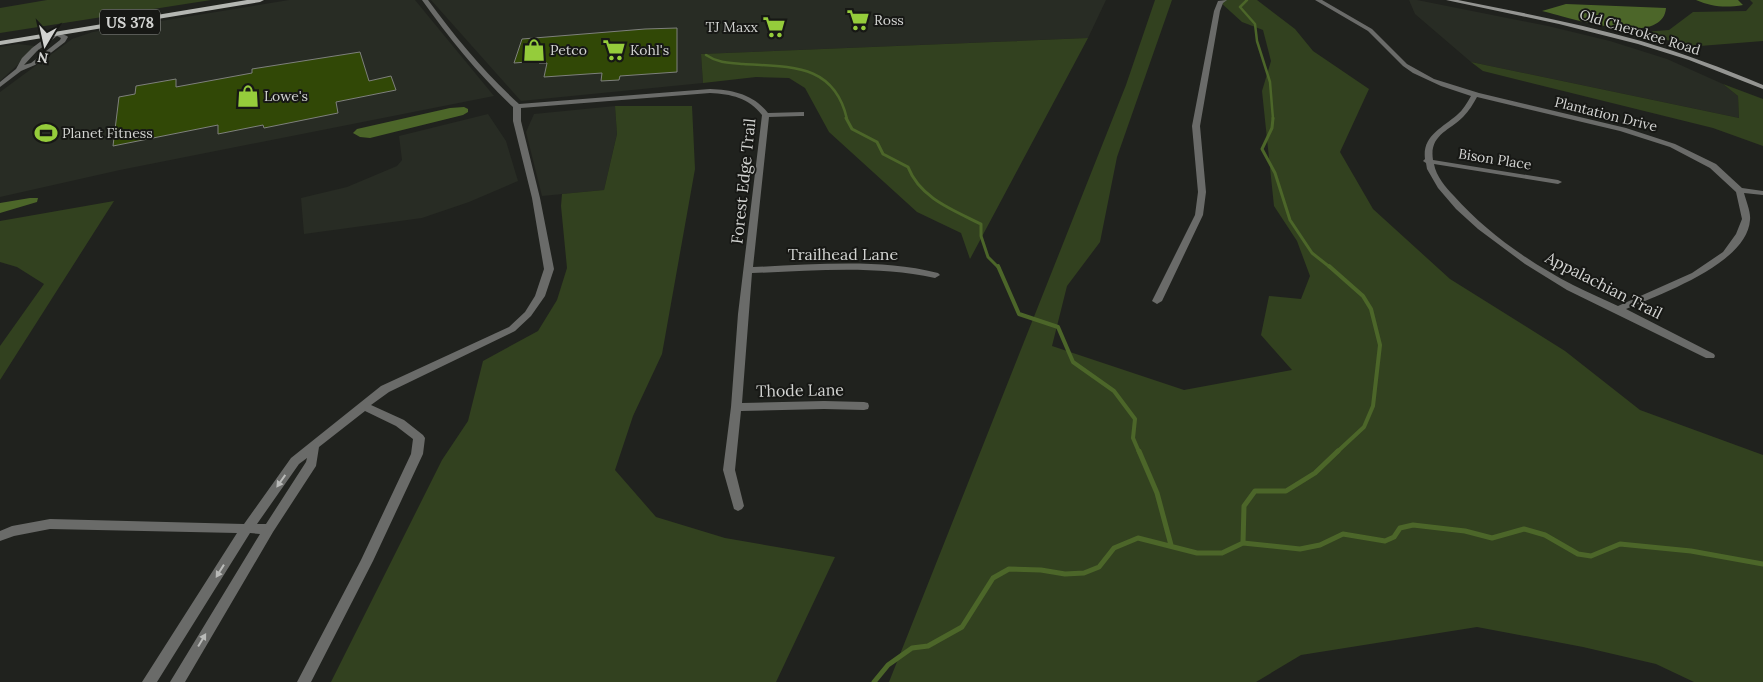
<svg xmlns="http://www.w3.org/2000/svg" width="1763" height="682" font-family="Lora,serif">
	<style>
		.built { fill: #282c24 }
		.green { fill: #32411f }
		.water { fill: #4c6629 }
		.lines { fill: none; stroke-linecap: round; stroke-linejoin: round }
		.stream-far3 { stroke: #4c6629; stroke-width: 2.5 }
		.stream-far2 { stroke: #4c6629; stroke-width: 3 }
		.stream-far1 { stroke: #4c6629; stroke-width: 4 }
		.stream { stroke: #4c6629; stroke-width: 5 }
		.building { fill: #314806; stroke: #7e807c }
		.street { fill: #6a6b69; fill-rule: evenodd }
		.secondary { fill: #949592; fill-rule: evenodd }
		.primary { fill: #b4b6b2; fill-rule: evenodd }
		.oneway { fill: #b9bab8 }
		.labels { text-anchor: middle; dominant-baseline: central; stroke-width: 4; stroke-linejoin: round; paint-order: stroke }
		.far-poi-label { font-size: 14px; fill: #d3d4d2; stroke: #171815; text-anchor: start }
		.far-street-label { font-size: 14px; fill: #d3d4d2; stroke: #171815 }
		.shield { fill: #171815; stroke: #9b9c99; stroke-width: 1 }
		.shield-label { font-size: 15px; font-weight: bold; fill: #d3d4d2 }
		.street-label { font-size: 16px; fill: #d3d4d2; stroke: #171815 }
	</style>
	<rect width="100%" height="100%" fill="#20221e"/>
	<path class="built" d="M289,0H415L494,96L120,170L0,197V92L72,39L93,32Z
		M431,0H1106L1088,38L701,54L703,83L521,101Z
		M1409,0H1417L1548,26L1610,41L1667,59L1723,84L1738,96L1739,118L1471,62L1415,14Z
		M18,44L35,46L36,48L0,81V47Z
		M615,106L617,134L604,190L542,196L526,132L534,114Z
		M488,114L506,141L518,181L469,202L422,218L304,234L301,198L347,187L397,166L402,160L399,136Z"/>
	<path class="green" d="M47,0H211L0,33V8Z
		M1155,0H1172L1117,157L1100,242L1067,286L1052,346L1184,390L1292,370L1261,335L1269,296L1301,299L1310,276L1297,241L1274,206L1262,91L1271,61L1263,30L1242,22L1220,2L1224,0H1257L1295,29L1313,51L1369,89L1340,152L1373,209L1450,279L1565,351L1640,410L1763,455V682H1694L1656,664L1583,647L1477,627L1301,655L1256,682H889L1126,85Z
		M1750,0H1763V41L1687,47L1644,32L1669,30L1693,12L1746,11L1753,3Z
		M1088,38L970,259L961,233L917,212L829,132L805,88L789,78L756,77L703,83L701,54Z
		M1471,62L1739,118L1738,96L1723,84L1763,99V146L1713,128L1483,71Z
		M615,106H692L695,169L662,354L633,416L615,470L656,517L725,538L835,557L776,682H331L442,460L468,421L483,361L538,331L557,300L567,268L561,206L562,194L604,190L617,134Z
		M114,201L0,380V346L44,284L17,267L0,262V221Z"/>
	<path class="water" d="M1696,0H1738L1743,5C1726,8 1712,7 1696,0Z
		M1566,4L1666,8C1663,49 1567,17 1542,11Z
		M464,107L468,109V112L463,115L370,138L360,137L353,133L357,129L450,108Z
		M30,198H38L37,202L0,213V203Z"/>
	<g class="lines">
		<path class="stream-far3" d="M1247,0L1240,7L1255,24L1257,41L1270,82L1273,119
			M706,55C718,63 728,63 743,64C790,67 834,63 847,119"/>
		<path class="stream-far2" d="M846,118L852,129L877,142L883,154L908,167C920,198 953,210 981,224V236L988,257L999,268
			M1273,118L1272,128L1262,149L1275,173L1290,220L1312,253L1331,268"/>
		<path class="stream-far1" d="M998,266L1019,314L1058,327L1073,362L1114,391L1135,419L1133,438L1139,452
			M1329,266L1363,296L1371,309L1380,345L1373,406L1364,427L1337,452"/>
		<path class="stream" d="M1139,451L1157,493L1171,545
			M1243,543L1244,506L1255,491H1286L1315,473L1338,451
			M874,682L888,665L912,648L928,646L962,627L993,578L1009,569L1041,570L1065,574L1084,573L1099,567L1114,548L1138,538L1197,553H1222L1243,543L1300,549L1320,545L1343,534L1385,541L1394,537L1400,528L1413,525L1465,531L1492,538L1524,529L1545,535L1578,554L1591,556L1620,544L1691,551L1763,564"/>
	</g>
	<path class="building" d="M677,28V72L620,76L619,80L601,81L602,73L544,77L547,63H539L540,61L514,63L522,39L645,29Z
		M360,52L369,81L391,76L396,90L336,102L338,113L264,128L263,125L218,134V125L113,146L119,97L135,94L136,86L176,79V87L252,73V69Z"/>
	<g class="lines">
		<path class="street" d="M422,0H428C455,37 485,73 519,104L710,89C733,90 753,94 768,113L804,112V116H801L769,117L753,267C815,265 877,258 938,273L940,275L935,278C874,265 814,271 752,273L742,403L824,401L864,402L868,403L869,406L868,409L864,410L824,409L741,411L735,470L744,506L742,509L738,511L734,509L723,470L731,407L738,314L762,115C749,98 731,94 710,93L521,108V121L540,198L554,269L545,296L531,316L515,331L389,392L371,405L404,420L423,435L425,438L423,454L373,561L311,682H297L361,560L411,454L413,439L396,426L365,411L319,447L316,466L273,532L185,682H170L260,534L250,533L157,682H142L237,533L50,529L14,536L0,541V531L12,526L50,519L244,524L291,458L381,386L509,327L525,312L535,296L544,269L532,198L513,121V107C479,75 449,38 422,0ZM307,458L306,462L266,524H257L299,464Z
			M1227,0L1223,3L1220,11L1200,126L1206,192L1203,215L1162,301L1157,304L1152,301L1195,215L1198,192L1192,126L1214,11L1218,1Z
			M1315,0H1322L1372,29L1407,64L1434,79L1479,93L1626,128L1675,144L1716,164L1742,188L1763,191V195L1744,193C1746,201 1751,212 1750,220C1747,264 1660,294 1626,309L1714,354L1715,356L1714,358H1706L1567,290L1525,264L1478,229L1456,209L1438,188L1427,169L1426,163L1423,161L1425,159C1422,136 1442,128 1457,115C1463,110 1467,103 1471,96L1441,86L1413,73L1403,66L1368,31ZM1477,97L1620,131L1670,147L1710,168L1736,192L1742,219L1736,234L1723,252L1692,273L1618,306C1603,299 1587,292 1573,285C1530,263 1486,232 1454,196C1446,188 1436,176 1434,164L1558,184L1562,182L1558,180L1433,160C1429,135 1449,131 1463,117C1469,111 1473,104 1477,97Z
			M57,32L67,36L68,37L65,42L35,65L21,71L0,87V82L16,69L22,58L32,48L44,39ZM57,36L61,38L60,40L31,63L24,65L37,51Z"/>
		<path class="secondary" d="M1446,0H1458C1519,12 1581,24 1641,41C1682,53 1723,68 1763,85V89L1689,60L1638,44L1559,24Z"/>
		<path class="primary" d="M247,0H264L260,2L0,45V41Z"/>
	</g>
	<defs><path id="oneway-solid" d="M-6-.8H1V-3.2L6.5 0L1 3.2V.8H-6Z" transform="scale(1.25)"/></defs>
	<g class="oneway">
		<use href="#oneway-solid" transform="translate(281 481) rotate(125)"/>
		<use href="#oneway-solid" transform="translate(220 571) rotate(122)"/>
		<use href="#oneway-solid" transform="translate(202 640) rotate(-59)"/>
	</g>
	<defs>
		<symbol id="supermarket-bare" viewBox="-9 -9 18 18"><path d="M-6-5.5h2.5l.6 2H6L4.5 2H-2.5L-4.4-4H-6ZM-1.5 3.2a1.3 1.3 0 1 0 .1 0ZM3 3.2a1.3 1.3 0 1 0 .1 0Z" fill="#95cc3b" stroke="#171815" stroke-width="2.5" paint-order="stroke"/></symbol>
		<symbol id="shop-bare" viewBox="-9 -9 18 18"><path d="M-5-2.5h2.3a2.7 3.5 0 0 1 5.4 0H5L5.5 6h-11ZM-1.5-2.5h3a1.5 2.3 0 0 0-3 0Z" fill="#95cc3b" stroke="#171815" stroke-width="2.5" paint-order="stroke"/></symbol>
		<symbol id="stadium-bare" viewBox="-9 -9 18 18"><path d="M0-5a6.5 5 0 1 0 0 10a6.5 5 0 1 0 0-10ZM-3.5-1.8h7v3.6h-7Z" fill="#95cc3b" stroke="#171815" stroke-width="2.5" paint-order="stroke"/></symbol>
	</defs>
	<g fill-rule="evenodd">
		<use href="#supermarket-bare" x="842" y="4" width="32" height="32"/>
		<use href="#supermarket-bare" x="758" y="11" width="32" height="32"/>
		<use href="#shop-bare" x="518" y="34" width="32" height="32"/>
		<use href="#supermarket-bare" x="598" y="34" width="32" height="32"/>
		<use href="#shop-bare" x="232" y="80" width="32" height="32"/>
		<use href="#stadium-bare" x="30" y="117" width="32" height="32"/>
	</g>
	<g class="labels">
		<g class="far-poi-label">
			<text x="874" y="20">Ross</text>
			<text x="758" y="27" text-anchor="end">TJ Maxx</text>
			<text x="550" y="50">Petco</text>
			<text x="630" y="50">Kohl's</text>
			<text x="264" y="96">Lowe's</text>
			<text x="62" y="133">Planet Fitness</text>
		</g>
		<g class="far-street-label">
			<text transform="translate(1640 32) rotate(17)">Old Cherokee Road</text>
			<text transform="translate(1606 114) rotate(14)">Plantation Drive</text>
			<text transform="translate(1495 159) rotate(9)">Bison Place</text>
		</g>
		<rect class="shield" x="100" y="9.5" width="60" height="25" rx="4"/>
		<g class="shield-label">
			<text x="130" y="22">US 378</text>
		</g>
		<g class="street-label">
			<text transform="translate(743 181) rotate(-84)">Forest Edge Trail</text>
			<text x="843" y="254">Trailhead Lane</text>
			<text transform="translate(1604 285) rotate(27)">Appalachian Trail</text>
			<text transform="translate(800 390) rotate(-1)">Thode Lane</text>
		</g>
	</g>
	<g transform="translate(45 45) rotate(189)" stroke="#171815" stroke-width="4" paint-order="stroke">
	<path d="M0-4L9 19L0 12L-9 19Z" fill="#d3d4d2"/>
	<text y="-8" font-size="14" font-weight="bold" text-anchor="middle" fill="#d3d4d2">N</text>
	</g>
</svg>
